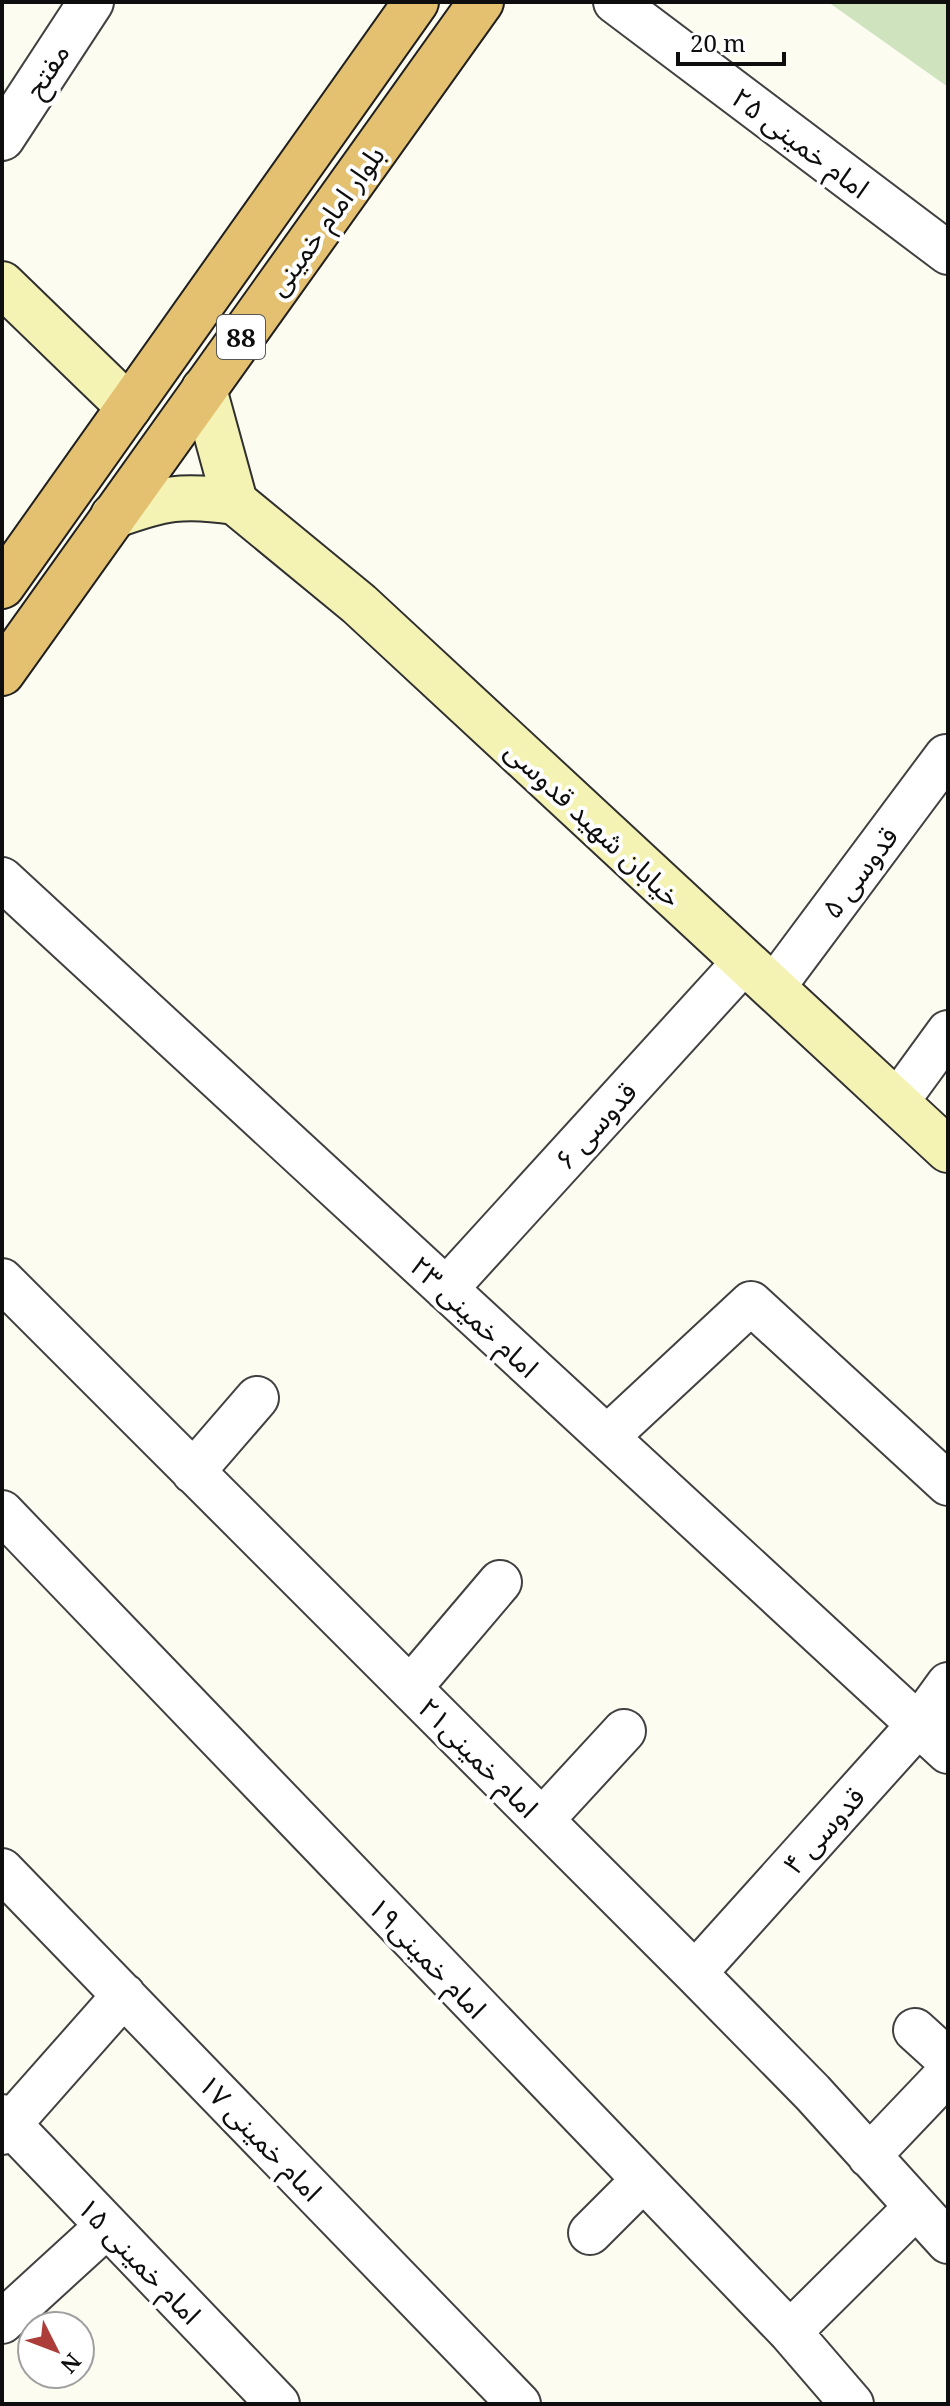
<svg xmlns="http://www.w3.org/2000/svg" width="950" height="2406" font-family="'Noto Serif','Noto Sans Arabic',serif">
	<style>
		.green { fill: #cee3be }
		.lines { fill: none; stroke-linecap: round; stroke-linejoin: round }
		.minor-casing { stroke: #414141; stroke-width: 46 }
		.tertiary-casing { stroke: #414141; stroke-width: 48 }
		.secondary-casing { stroke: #303030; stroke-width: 48 }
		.trunk-casing { stroke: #1f1f1f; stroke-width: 48 }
		.minor { stroke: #fff; stroke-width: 42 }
		.tertiary { stroke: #fff; stroke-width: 44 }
		.secondary { stroke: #f4f3b4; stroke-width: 44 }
		.trunk { stroke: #e4c071; stroke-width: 44 }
		.labels { text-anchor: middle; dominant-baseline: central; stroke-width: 8; stroke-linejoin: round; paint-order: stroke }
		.shield { fill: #fff; stroke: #565656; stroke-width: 2 }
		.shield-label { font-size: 26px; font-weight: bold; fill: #0e0e0e }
		.street-label { font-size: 28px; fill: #0e0e0e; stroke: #fff }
	</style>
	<rect width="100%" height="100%" fill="#fdfcf1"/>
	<path class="green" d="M828,2H948V87Z"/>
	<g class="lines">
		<defs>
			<path id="minor" d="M615,2L948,253
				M2,879L948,1752
				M773,988L946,756
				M897,1102L948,1032
				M2,1280L695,1973L812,2092L948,2242
				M446,1289L744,962
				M607,1437L751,1303L948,1484
				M193,1472L257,1398
				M2,1512L790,2332L852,2404
				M410,1688L500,1582
				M542,1820L624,1731
				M2,1870L519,2404
				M695,1973L919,1724L948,1684
				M915,2030L948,2060
				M2,2116L278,2404
				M2,2133L124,1995
				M869,2156L948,2073
				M590,2233L643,2180
				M2,2322L107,2226
				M790,2332L916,2207"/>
			<path id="tertiary" d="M2,138L91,2"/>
			<path id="secondary" d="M2,284L129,407
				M235,502L359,604L948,1150
				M113,516C163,498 182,494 235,502L204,389"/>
			<path id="trunk" d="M2,586L416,2
				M2,673L481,2"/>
		</defs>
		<use href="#minor" class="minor-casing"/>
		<use href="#tertiary" class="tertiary-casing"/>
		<use href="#secondary" class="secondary-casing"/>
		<use href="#trunk" class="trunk-casing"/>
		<use href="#minor" class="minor"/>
		<use href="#tertiary" class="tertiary"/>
		<use href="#secondary" class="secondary"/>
		<use href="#trunk" class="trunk"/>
	</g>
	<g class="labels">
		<rect class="shield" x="217" y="315" width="48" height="44" rx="6"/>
		<g class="shield-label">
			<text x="241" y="337">88</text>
		</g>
		<g class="street-label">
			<text transform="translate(46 70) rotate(-57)">مفتح</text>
			<text transform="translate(801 142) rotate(37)">امام خمینی ۲۵</text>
			<text transform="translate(325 220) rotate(-54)">بلوار امام خمینی</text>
			<text transform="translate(594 823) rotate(43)">خیابان شهید قدوسی</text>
			<text transform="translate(859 872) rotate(-53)">قدوسی ۵</text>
			<text transform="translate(595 1125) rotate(-48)">قدوسی ۶</text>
			<text transform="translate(475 1316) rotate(43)">امام خمینی ۲۳</text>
			<text transform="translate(479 1757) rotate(45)">امام خمینی۲۱</text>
			<text transform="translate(823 1830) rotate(-48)">قدوسی ۴</text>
			<text transform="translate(428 1957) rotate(46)">امام خمینی۱۹</text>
			<text transform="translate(261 2137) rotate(46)">امام خمینی ۱۷</text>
			<text transform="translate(140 2260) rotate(46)">امام خمینی ۱۵</text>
		</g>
	</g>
	<rect width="950" height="2406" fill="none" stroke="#0e0e0e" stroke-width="8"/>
	<g transform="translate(56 2350) rotate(132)"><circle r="38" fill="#ffffff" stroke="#9f9f9f" stroke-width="2"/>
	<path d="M0-6L14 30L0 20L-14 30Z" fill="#ac3d38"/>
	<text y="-12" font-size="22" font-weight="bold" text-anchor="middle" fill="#0e0e0e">N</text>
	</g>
	<path d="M678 52v12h106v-12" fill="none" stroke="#0e0e0e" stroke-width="4"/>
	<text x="690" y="52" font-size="24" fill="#0e0e0e" stroke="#ffffff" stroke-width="6" paint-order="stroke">20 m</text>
</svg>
